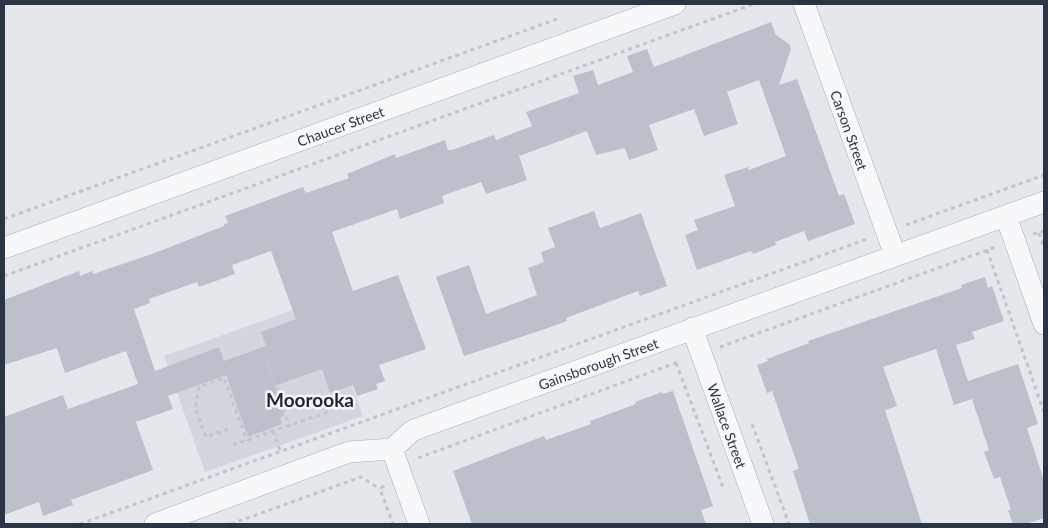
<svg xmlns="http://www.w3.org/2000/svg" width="1048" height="528" font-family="Lato,sans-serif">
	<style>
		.built { fill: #d2d6de }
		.building { fill: #bbc0ca; fill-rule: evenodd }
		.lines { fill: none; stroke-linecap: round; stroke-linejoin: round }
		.minor-casing { stroke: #a9aeb7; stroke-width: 22 }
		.path { stroke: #c2c5cb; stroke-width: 3; stroke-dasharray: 4 4; stroke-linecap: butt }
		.minor { stroke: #f7f8fa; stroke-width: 21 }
		.labels { text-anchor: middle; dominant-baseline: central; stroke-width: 5; stroke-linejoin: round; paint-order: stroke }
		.street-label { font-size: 14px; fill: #2b3445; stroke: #f4f6f9 }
		.district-label { font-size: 19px; font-weight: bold; fill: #1d2536; stroke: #f4f6f9 }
	</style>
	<rect width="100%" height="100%" fill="#e4e7ec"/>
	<path class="built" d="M321,300L363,416L205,472L164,356Z"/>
	<path class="building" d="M771,22L776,35L789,44L791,49L779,85L797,79L839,196L844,194L855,224L808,241L804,231L775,242L776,245L753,254L751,251L697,270L685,235L698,230L694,220L735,206L724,175L748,167L749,170L786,156L759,80L727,92L738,124L704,136L694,109L649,125L658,150L629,160L625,148L596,155L587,131L519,156L527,180L486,194L481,182L442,196L444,203L400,219L397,209L332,232L353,291L398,275L426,349L379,365L385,381L376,384L378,389L357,396L353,385L330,393L322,369L274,386L284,416L280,417L282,424L248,437L226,375L168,396L173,409L136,422L153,470L71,500L73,505L43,516L39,502L4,515V417L63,395L68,409L138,384L126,351L65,373L57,348L4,365V300L79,271L80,276L92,271L93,274L152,254L224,226V224L228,223L225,216L303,187L306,193L349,178L347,174L395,154L396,158L445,140L448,150H452L494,135L496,140L532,126L526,112L579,93L573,76L593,70L598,85L633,72L627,56L647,49L654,67ZM271,251L296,319L261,332L266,346L224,361L219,347L155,371L134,309L150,303L149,299L197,282L199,287L235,274L232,265Z
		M594,211L600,228L641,213L667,286L640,296L638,291L566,318L567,321L542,330L464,356L436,277L469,265L486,314L537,295L528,268L544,262L541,252L555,247L548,228Z
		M985,277L988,288L992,286L1004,321L972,332L975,339L956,345L968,381L1018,364L1038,424L1027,428L1044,481V518L1026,524H1013L1008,510H1011L1000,477L994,479L984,452L989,450L972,399L954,405L936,349L883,367L897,406L885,410L922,524H810L793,471L799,469L772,391L767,393L757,365L768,361L767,359L809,343L808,341L962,288L961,285Z
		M673,391L713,506L701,510L706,524H472L453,471L544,436L546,440L591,424L590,421L636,404L635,402L662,392V394Z"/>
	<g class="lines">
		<defs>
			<g id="minor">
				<path id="s1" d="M804,4L895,255"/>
				<path d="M1006,216L1044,324"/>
				<path id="s2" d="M4,248L675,4"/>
				<path id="s3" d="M692,328L763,524"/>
				<path d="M392,449L419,524"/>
				<path id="s4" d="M155,524L349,452L392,449L412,431L422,427L1044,202"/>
			</g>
		</defs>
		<use href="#minor" class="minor-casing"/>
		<path class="path" d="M4,219L560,18
			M906,225L1044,175
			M1039,233L1044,248
			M1033,234L1044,231
			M987,250L1044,412
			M4,276L754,4
			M720,347L996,247
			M676,363L724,490
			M267,364L289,426
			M752,424L789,524
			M228,429L206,437L195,408L199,387L224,378L247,441
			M273,431L281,453
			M233,445L328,412
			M418,458L681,361
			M384,486L380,489L393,524
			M80,524L867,239
			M231,524L361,477L380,489"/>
		<use href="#minor" class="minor"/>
	</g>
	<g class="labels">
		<g class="street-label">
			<text stroke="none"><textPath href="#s2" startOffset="358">Chaucer Street</textPath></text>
			<text stroke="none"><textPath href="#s1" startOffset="134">Carson Street</textPath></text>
			<text stroke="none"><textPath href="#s4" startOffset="475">Gainsborough Street</textPath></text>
			<text stroke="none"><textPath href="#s3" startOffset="104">Wallace Street</textPath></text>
		</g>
		<g class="district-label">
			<text x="310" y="399">Moorooka</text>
		</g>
	</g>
	<rect width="1048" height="528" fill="none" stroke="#2b3445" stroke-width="10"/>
</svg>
